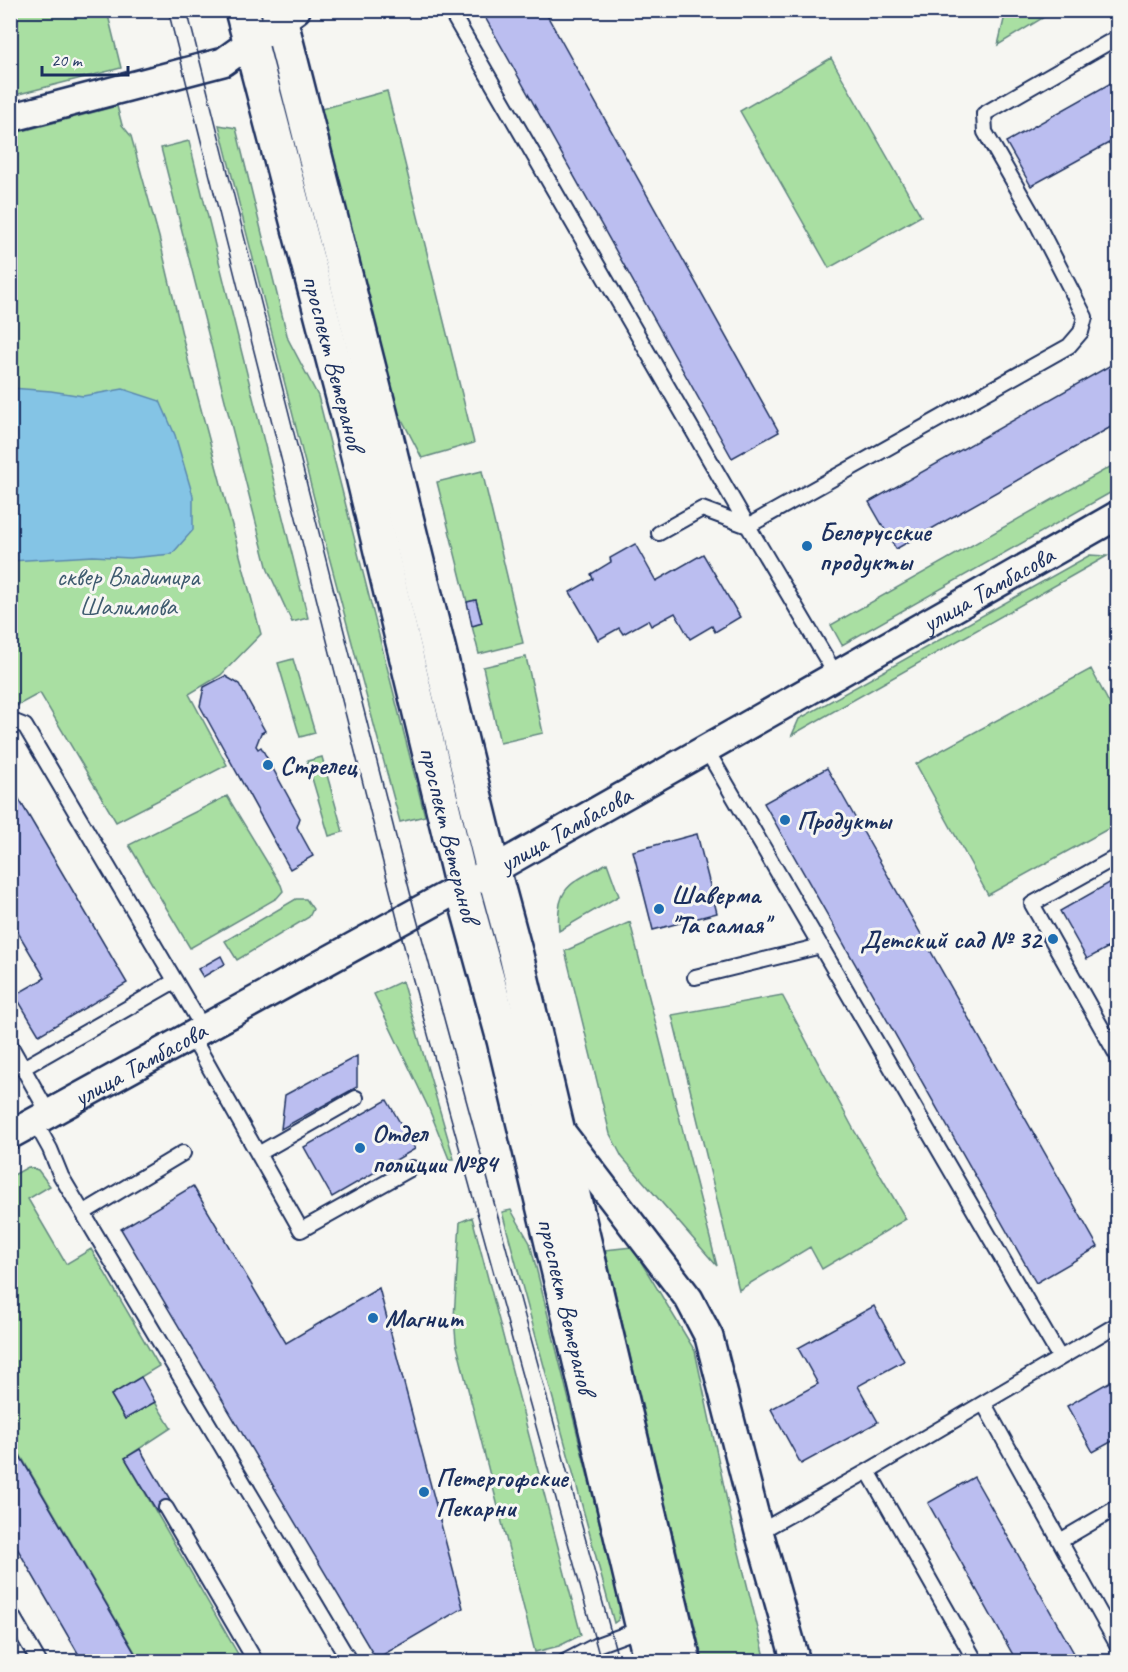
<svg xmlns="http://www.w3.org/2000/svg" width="1128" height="1672" font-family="Caveat,sans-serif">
<rect width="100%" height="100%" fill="#f6f6f2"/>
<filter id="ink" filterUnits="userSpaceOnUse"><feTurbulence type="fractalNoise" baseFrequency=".0167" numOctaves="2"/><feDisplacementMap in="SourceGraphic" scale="12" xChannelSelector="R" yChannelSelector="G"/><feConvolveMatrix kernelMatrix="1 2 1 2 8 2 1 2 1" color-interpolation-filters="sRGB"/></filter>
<g filter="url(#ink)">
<!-- green -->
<path fill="#a9dfa2" stroke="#628780" stroke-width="1.5" d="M 10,11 L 107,11 L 121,68 L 11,96 Z
M 1006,11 L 1006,10 L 1054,11 L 998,45 Z
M 831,58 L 921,216 L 829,268 L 740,111 Z
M 387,91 L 474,443 L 422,458 L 383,383 L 314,111 Z
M 117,106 L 122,125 L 131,136 L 159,237 L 189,364 L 261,634 L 221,675 L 189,694 L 227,765 L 116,822 L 40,693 L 11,709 L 11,134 Z
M 219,125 L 236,128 L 288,339 L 318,396 L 425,816 L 400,822 L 328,553 Z
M 189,141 L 308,618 L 292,622 L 268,570 L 161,148 Z
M 1117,463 L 1117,489 L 842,645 L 831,625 Z
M 482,471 L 523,643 L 479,654 L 472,626 L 482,623 L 476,600 L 467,602 L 437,482 Z
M 1090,555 L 1107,556 L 792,735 L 799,719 Z
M 526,657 L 543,733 L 500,743 L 483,667 Z
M 293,659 L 315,733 L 300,737 L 278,663 Z
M 1091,669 L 1117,718 L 1117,824 L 988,895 L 916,764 Z
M 322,757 L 343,832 L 329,836 L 307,761 Z
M 227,796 L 281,885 L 283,891 L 277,898 L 190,948 L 129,845 Z
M 607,863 L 619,896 L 559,931 C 555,885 571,884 607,863 Z
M 296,899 L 306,899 L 313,909 L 309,917 L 237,960 L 225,941 Z
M 630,922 L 717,1266 L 622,1157 L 610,1134 L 565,951 Z
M 402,981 L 454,1159 L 449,1159 L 429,1109 L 374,994 Z
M 782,995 L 855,1132 L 906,1219 L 822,1269 L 810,1247 L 739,1290 L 672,1015 Z
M 28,1167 L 38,1170 L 50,1186 L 28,1199 L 66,1264 L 91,1249 L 159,1366 L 111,1395 L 125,1419 L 155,1402 L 171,1428 L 125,1458 L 242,1661 L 140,1661 L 11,1439 L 10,1177 Z
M 511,1210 L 530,1243 L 620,1606 L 618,1620 L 614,1623 L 502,1212 Z
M 472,1217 L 581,1635 L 559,1646 L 535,1652 L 456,1342 L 454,1318 L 460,1222 Z
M 632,1247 L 695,1351 L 732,1524 L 766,1661 L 703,1661 L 605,1250 Z"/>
<!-- water -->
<path fill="#84c4e5" stroke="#5a88af" stroke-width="1.5" d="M 11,388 L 51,391 L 83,396 L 123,389 L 160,401 L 175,435 L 193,496 L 193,530 L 172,554 L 130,558 L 93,556 L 11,561 Z"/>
<!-- building -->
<path fill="#bbbef0" stroke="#1b2f5e" stroke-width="1.5" d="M 481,10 L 544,10 L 779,432 L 732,458 Z
M 1118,79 L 1118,138 L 1031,186 L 1006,142 Z
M 1118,361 L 1118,423 L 896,549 L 869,502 Z
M 635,544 L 656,581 L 703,554 L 740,617 L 715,632 L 712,626 L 690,639 L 675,613 L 651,626 L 648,620 L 623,634 L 619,628 L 598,640 L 570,592 L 593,579 L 591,574 L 611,562 L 610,558 Z
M 476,600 L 482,623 L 472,626 L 467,602 Z
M 225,676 L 239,684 L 265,731 L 261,733 L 256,746 L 258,749 L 261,747 L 300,818 L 297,827 L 313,856 L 290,869 L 200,706 L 204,687 Z
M 827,768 L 1098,1247 L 1036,1283 L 764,803 Z
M 10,784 L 127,983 L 39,1035 L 15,995 L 45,978 L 16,929 L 10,933 Z
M 697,834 L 717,913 L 653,930 L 633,851 Z
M 1118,878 L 1118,942 L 1087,959 L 1060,911 Z
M 221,956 L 225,964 L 203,977 L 198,969 Z
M 357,1056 L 357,1087 L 281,1129 L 285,1095 Z
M 387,1100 L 415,1149 L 332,1197 L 304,1147 Z
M 193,1186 L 286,1343 L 379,1288 L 463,1608 L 376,1659 L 121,1229 Z
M 874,1306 L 904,1361 L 858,1386 L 878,1422 L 801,1464 L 771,1409 L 818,1384 L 798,1348 Z
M 141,1377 L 155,1402 L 125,1419 L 111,1395 Z
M 1118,1377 L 1118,1438 L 1093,1452 L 1067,1406 Z
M 10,1439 L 140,1662 L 83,1662 L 10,1536 Z
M 140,1449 L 172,1504 L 158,1513 L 125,1458 Z
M 974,1477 L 1079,1662 L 1017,1662 L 928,1503 Z"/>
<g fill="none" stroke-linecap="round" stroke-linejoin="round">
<!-- service casing -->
<g stroke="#1b2f5e" stroke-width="18">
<path id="service" d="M 450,10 L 748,526 L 836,675
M 659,533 L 702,509 L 748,526 L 1069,346 L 1081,332 L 1085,317 L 1032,214 L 985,132 L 984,114 L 1118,37
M 10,724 L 15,722 L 25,726 L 203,1028
M 706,749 L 1060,1358
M 1118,856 L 1032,904 L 1118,1057
M 695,977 L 821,946
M 191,1035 L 301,1230 L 412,1168
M 10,1045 L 49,1114
M 23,1068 L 175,981
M 35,1122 L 50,1149 L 61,1176 L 350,1662
M 258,1154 L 356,1098
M 83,1213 L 183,1153
M 984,1404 L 1118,1646
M 868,1471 L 976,1662
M 166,1508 L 256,1662
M 759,1532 L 868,1471 L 1118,1324
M 1060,1541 L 1118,1507
M 10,1612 L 39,1662
M 564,1662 L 597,1645 L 643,1628"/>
</g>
<!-- minor casing -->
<g stroke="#1b2f5e" stroke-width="32">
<g id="minor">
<path d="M 10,118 L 223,62 L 296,10"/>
<path d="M 559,1129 L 689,1299 L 709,1337 L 759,1532 L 796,1662"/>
<path id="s1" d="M 10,1135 L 493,870 L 1118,515"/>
</g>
</g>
<!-- secondary casing -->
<g stroke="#1b2f5e" stroke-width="38">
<g id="secondary">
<path id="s2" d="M 242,10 L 353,435 L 462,887 L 504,1040 L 651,1662"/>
<path d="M 278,10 L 384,428 L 493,870 L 516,955 L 684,1662"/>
</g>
</g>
<!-- service -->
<use href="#service" stroke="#f6f6f2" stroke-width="14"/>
<!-- minor -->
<use href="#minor" stroke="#f6f6f2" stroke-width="27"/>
<!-- secondary -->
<use href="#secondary" stroke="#f6f6f2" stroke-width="33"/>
<!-- tram -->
<path stroke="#1b2f5e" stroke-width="1.5" d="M 168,10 L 408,962 L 601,1662
M 187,10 L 415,912 L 619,1662"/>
</g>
</g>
<!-- markers -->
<g fill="#1f6fb2" stroke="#f6f6f2" stroke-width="2">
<circle cx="807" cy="546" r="6"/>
<circle cx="268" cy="765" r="6"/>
<circle cx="785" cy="820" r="6"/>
<circle cx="659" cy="909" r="6"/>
<circle cx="1053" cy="939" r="6"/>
<circle cx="360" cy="1148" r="6"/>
<circle cx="373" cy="1318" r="6"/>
<circle cx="424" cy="1492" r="6"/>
</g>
<g text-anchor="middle" stroke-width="6" stroke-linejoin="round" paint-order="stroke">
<!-- street labels -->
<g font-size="26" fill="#1b2f5e" stroke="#f6f6f2">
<text dy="9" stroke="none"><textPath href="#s2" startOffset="364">проспект Ветеранов</textPath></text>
<text dy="9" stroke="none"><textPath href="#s1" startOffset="1120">улица Тамбасова</textPath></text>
<text dy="9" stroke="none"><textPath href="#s1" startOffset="634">улица Тамбасова</textPath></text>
<text dy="9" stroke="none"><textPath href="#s2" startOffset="850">проспект Ветеранов</textPath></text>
<text dy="9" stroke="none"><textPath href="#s1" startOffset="148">улица Тамбасова</textPath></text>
<text dy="9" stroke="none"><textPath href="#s2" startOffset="1336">проспект Ветеранов</textPath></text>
</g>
<!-- poi labels -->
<g font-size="26" font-weight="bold" fill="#1b2f5e" stroke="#f6f6f2" text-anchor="start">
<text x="819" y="540">Белорусские<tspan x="819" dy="30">продукты</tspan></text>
<text x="280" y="774">Стрелец</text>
<text x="797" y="829">Продукты</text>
<text x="671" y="903">Шаверма<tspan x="671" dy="30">"Та самая"</tspan></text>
<text x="1041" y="948" text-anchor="end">Детский сад № 32</text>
<text x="372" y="1142">Отдел<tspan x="372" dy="30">полиции №84</tspan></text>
<text x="385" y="1327">Магнит</text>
<text x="436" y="1486">Петергофские<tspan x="436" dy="30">Пекарни</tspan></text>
</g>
<!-- park labels -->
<g font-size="26" fill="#3e5b6f" stroke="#f6f6f2">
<text x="128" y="585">сквер Владимира<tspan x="128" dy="30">Шалимова</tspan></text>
</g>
</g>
<!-- margin -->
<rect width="1128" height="1672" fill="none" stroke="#f6f6f2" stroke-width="36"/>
<rect x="18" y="18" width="1092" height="1636" fill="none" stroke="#1b2f5e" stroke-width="2" filter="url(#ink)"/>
<!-- scale -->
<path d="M42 66v9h86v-9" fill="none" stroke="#1b2f5e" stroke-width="3"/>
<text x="51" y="66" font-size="18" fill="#1b2f5e" stroke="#f6f6f2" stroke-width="4.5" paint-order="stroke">20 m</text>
</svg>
